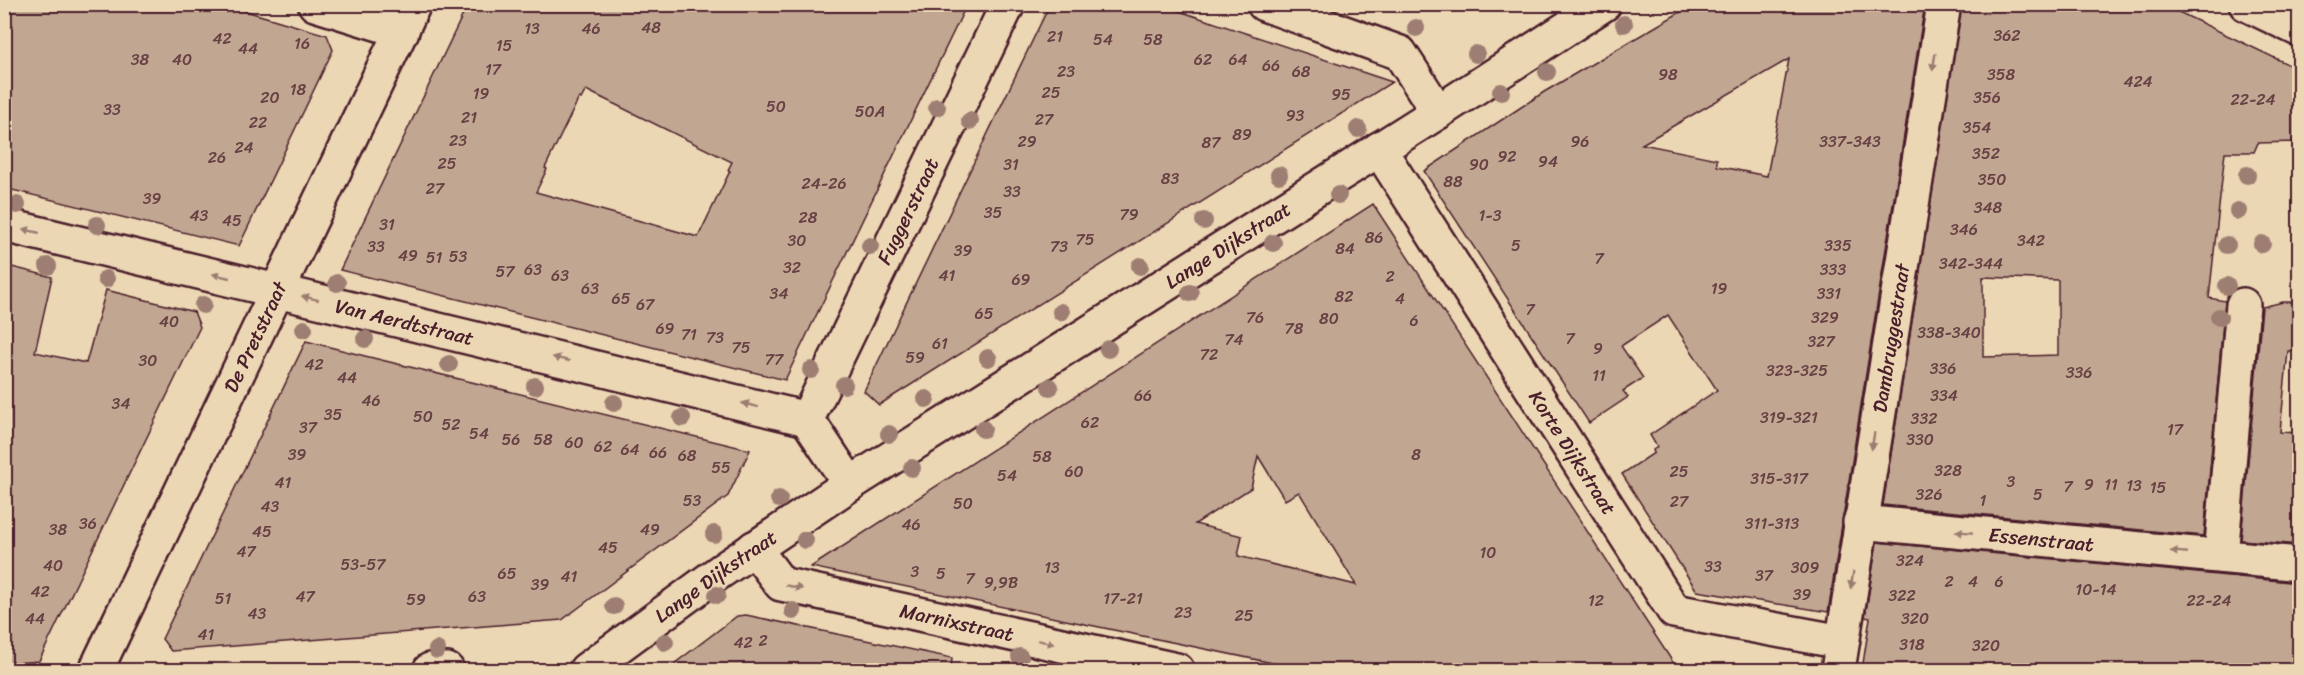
<svg xmlns="http://www.w3.org/2000/svg" width="2304" height="675" font-family="Sriracha,sans-serif">
<rect width="100%" height="100%" fill="#ecd7b5"/>
<filter id="ink" filterUnits="userSpaceOnUse"><feTurbulence type="fractalNoise" baseFrequency=".0167" numOctaves="2"/><feDisplacementMap in="SourceGraphic" scale="12" xChannelSelector="R" yChannelSelector="G"/><feConvolveMatrix kernelMatrix="1 2 1 2 8 2 1 2 1" color-interpolation-filters="sRGB"/></filter>
<g filter="url(#ink)">
<!-- building -->
<path fill="#c1a691" stroke="#4a1f2b" stroke-width="1.5" fill-rule="evenodd" d="M 4,4 L 222,4 L 327,35 L 333,50 L 239,246 L 4,188 Z
M 468,4 L 967,4 L 785,380 L 340,270 ZM 586,90 L 732,162 L 728,170 L 730,171 L 698,237 L 536,192 L 547,169 L 545,168 L 579,98 L 581,99 Z
M 1050,4 L 1158,4 L 1392,82 L 879,405 L 864,391 Z
M 1694,4 L 1925,4 L 1828,612 L 1697,591 L 1622,474 L 1654,453 L 1653,450 L 1657,447 L 1650,435 L 1717,390 L 1668,315 L 1621,346 L 1643,378 L 1623,391 L 1628,397 L 1589,423 L 1424,171 L 1544,92 ZM 1789,59 L 1767,176 L 1717,166 L 1717,159 L 1642,144 Z
M 1962,4 L 2162,4 L 2300,70 L 2300,142 L 2258,143 L 2254,152 L 2225,152 L 2209,298 L 2225,301 L 2204,536 L 1883,505 ZM 1983,277 L 2058,280 L 2058,355 L 1983,357 Z
M 1373,204 L 1678,670 L 1306,670 L 811,567 ZM 1258,456 L 1285,500 L 1299,492 L 1356,585 L 1238,556 L 1242,536 L 1195,524 L 1251,488 Z
M 4,265 L 52,277 L 35,352 L 86,363 L 106,290 L 194,312 L 200,327 L 39,661 L 4,664 Z
M 2283,302 L 2300,302 L 2300,351 L 2288,351 L 2280,432 L 2300,433 L 2300,545 L 2241,540 L 2262,307 Z
M 306,341 L 365,356 L 750,450 L 728,496 L 562,620 L 171,651 L 162,639 Z
M 1877,542 L 2300,583 L 2300,670 L 1862,670 L 1870,618 L 1865,617 Z
M 746,615 L 952,658 L 951,670 L 666,670 L 737,616 Z"/>
<g fill="none" stroke-linecap="round" stroke-linejoin="round">
<!-- street casing -->
<g stroke="#4a1f2b" stroke-width="38">
<g id="street">
<path d="M 315,4 L 402,31"/>
<path d="M 1264,4 L 1400,53 L 1438,112"/>
<path id="s1" d="M 1379,149 L 1674,611 L 1842,642"/>
<path id="s2" d="M 4,225 L 807,419"/>
<path id="s3" d="M 807,419 L 1008,4"/>
<path d="M 807,419 L 850,484"/>
<path id="s4" d="M 1860,522 L 2300,564"/>
<path id="s5" d="M 754,548 L 781,584 L 1177,670"/>
<path d="M 2221,556 L 2243,305"/>
<path id="s6" d="M 96,670 L 414,4"/>
<path id="s7" d="M 586,670 L 721,571 L 850,484 L 1438,112 L 1604,4"/>
<path id="s8" d="M 1838,670 L 1944,4"/>
</g>
</g>
<!-- secondary casing -->
<g stroke="#4a1f2b" stroke-width="38">
<path id="secondary" d="M 2246,4 L 2300,30
M 430,670 L 447,670"/>
</g>
<!-- street -->
<use href="#street" stroke="#ecd7b5" stroke-width="33"/>
<!-- secondary -->
<use href="#secondary" stroke="#ecd7b5" stroke-width="33"/>
</g>
<!-- trees -->
<g fill="#9e7e72">
<circle cx="1624" cy="24" r="9"/>
<circle cx="1416" cy="28" r="9"/>
<circle cx="1476" cy="54" r="9"/>
<circle cx="1547" cy="72" r="9"/>
<circle cx="1501" cy="92" r="9"/>
<circle cx="937" cy="107" r="9"/>
<circle cx="970" cy="121" r="9"/>
<circle cx="1358" cy="129" r="9"/>
<circle cx="1279" cy="175" r="9"/>
<circle cx="2247" cy="175" r="9"/>
<circle cx="1338" cy="195" r="9"/>
<circle cx="17" cy="205" r="9"/>
<circle cx="2238" cy="211" r="9"/>
<circle cx="1204" cy="221" r="9"/>
<circle cx="97" cy="225" r="9"/>
<circle cx="1273" cy="243" r="9"/>
<circle cx="2262" cy="244" r="9"/>
<circle cx="2227" cy="245" r="9"/>
<circle cx="870" cy="246" r="9"/>
<circle cx="48" cy="266" r="9"/>
<circle cx="1140" cy="266" r="9"/>
<circle cx="106" cy="279" r="9"/>
<circle cx="337" cy="283" r="9"/>
<circle cx="2227" cy="286" r="9"/>
<circle cx="1190" cy="293" r="9"/>
<circle cx="203" cy="305" r="9"/>
<circle cx="1061" cy="312" r="9"/>
<circle cx="2219" cy="317" r="9"/>
<circle cx="304" cy="329" r="9"/>
<circle cx="365" cy="339" r="9"/>
<circle cx="1108" cy="349" r="9"/>
<circle cx="988" cy="358" r="9"/>
<circle cx="449" cy="364" r="9"/>
<circle cx="811" cy="370" r="9"/>
<circle cx="844" cy="385" r="9"/>
<circle cx="535" cy="386" r="9"/>
<circle cx="1050" cy="387" r="9"/>
<circle cx="926" cy="399" r="9"/>
<circle cx="614" cy="403" r="9"/>
<circle cx="682" cy="418" r="9"/>
<circle cx="983" cy="429" r="9"/>
<circle cx="889" cy="434" r="9"/>
<circle cx="912" cy="468" r="9"/>
<circle cx="779" cy="499" r="9"/>
<circle cx="714" cy="534" r="9"/>
<circle cx="805" cy="540" r="9"/>
<circle cx="717" cy="595" r="9"/>
<circle cx="614" cy="606" r="9"/>
<circle cx="793" cy="611" r="9"/>
<circle cx="665" cy="642" r="9"/>
<circle cx="437" cy="650" r="9"/>
<circle cx="1020" cy="657" r="9"/>
</g>
<!-- one-way arrows -->
<defs><path id="oneway-solid" d="M-6-.8H1V-3.2L6.5 0L1 3.2V.8H-6Z" transform="scale(1.5)"/></defs>
<g fill="#9b7b70">
<use href="#oneway-solid" transform="translate(1934 62) rotate(99)"/>
<use href="#oneway-solid" transform="translate(31 231) rotate(-167)"/>
<use href="#oneway-solid" transform="translate(221 276) rotate(-167)"/>
<use href="#oneway-solid" transform="translate(310 298) rotate(-166)"/>
<use href="#oneway-solid" transform="translate(561 359) rotate(-166)"/>
<use href="#oneway-solid" transform="translate(750 405) rotate(-166)"/>
<use href="#oneway-solid" transform="translate(1873 441) rotate(99)"/>
<use href="#oneway-solid" transform="translate(1964 532) rotate(-175)"/>
<use href="#oneway-solid" transform="translate(2179 552) rotate(-175)"/>
<use href="#oneway-solid" transform="translate(1852 580) rotate(99)"/>
<use href="#oneway-solid" transform="translate(794 587) rotate(12)"/>
<use href="#oneway-solid" transform="translate(1046 642) rotate(12)"/>
</g>
</g>
<g text-anchor="middle" stroke-width="4.5" stroke-linejoin="round" paint-order="stroke">
<!-- number labels -->
<g font-size="16" fill="#684144">
<text x="651" y="33">48</text>
<text x="532" y="34">13</text>
<text x="591" y="34">46</text>
<text x="2007" y="41">362</text>
<text x="1055" y="42">21</text>
<text x="222" y="44">42</text>
<text x="1103" y="45">54</text>
<text x="1153" y="45">58</text>
<text x="302" y="49">16</text>
<text x="504" y="51">15</text>
<text x="248" y="54">44</text>
<text x="140" y="65">38</text>
<text x="182" y="65">40</text>
<text x="1203" y="65">62</text>
<text x="1238" y="65">64</text>
<text x="1271" y="71">66</text>
<text x="493" y="75">17</text>
<text x="1066" y="77">23</text>
<text x="1301" y="77">68</text>
<text x="1668" y="80">98</text>
<text x="2001" y="80">358</text>
<text x="2138" y="87">424</text>
<text x="298" y="95">18</text>
<text x="1051" y="98">25</text>
<text x="481" y="99">19</text>
<text x="1341" y="100">95</text>
<text x="270" y="103">20</text>
<text x="1987" y="103">356</text>
<text x="2253" y="105">22-24</text>
<text x="776" y="112">50</text>
<text x="112" y="115">33</text>
<text x="870" y="117">50A</text>
<text x="1295" y="121">93</text>
<text x="469" y="123">21</text>
<text x="1044" y="125">27</text>
<text x="258" y="128">22</text>
<text x="1977" y="133">354</text>
<text x="1242" y="140">89</text>
<text x="458" y="146">23</text>
<text x="1027" y="147">29</text>
<text x="1580" y="147">96</text>
<text x="1850" y="147">337-343</text>
<text x="1211" y="148">87</text>
<text x="244" y="153">24</text>
<text x="1986" y="159">352</text>
<text x="1507" y="162">92</text>
<text x="217" y="163">26</text>
<text x="1548" y="167">94</text>
<text x="447" y="169">25</text>
<text x="1011" y="170">31</text>
<text x="1479" y="170">90</text>
<text x="1170" y="184">83</text>
<text x="1992" y="185">350</text>
<text x="1453" y="187">88</text>
<text x="824" y="189">24-26</text>
<text x="435" y="194">27</text>
<text x="1012" y="197">33</text>
<text x="152" y="204">39</text>
<text x="1988" y="213">348</text>
<text x="993" y="218">35</text>
<text x="1129" y="220">79</text>
<text x="199" y="221">43</text>
<text x="1490" y="221">1-3</text>
<text x="808" y="223">28</text>
<text x="232" y="226">45</text>
<text x="387" y="230">31</text>
<text x="1964" y="235">346</text>
<text x="1374" y="243">86</text>
<text x="1085" y="245">75</text>
<text x="797" y="246">30</text>
<text x="2031" y="246">342</text>
<text x="1516" y="251">5</text>
<text x="1838" y="251">335</text>
<text x="376" y="252">33</text>
<text x="1059" y="252">73</text>
<text x="1345" y="254">84</text>
<text x="963" y="256">39</text>
<text x="408" y="261">49</text>
<text x="458" y="262">53</text>
<text x="434" y="263">51</text>
<text x="1599" y="264">7</text>
<text x="1971" y="269">342-344</text>
<text x="792" y="273">32</text>
<text x="533" y="275">63</text>
<text x="1833" y="275">333</text>
<text x="505" y="277">57</text>
<text x="560" y="281">63</text>
<text x="947" y="281">41</text>
<text x="1390" y="282">2</text>
<text x="1021" y="285">69</text>
<text x="590" y="294">63</text>
<text x="1719" y="294">19</text>
<text x="779" y="299">34</text>
<text x="1829" y="299">331</text>
<text x="1344" y="302">82</text>
<text x="621" y="304">65</text>
<text x="1400" y="304">4</text>
<text x="645" y="310">67</text>
<text x="1530" y="315">7</text>
<text x="984" y="319">65</text>
<text x="1255" y="323">76</text>
<text x="1825" y="323">329</text>
<text x="1329" y="324">80</text>
<text x="1414" y="326">6</text>
<text x="169" y="327">40</text>
<text x="665" y="334">69</text>
<text x="1294" y="334">78</text>
<text x="1949" y="338">338-340</text>
<text x="689" y="340">71</text>
<text x="715" y="343">73</text>
<text x="1570" y="344">7</text>
<text x="1234" y="345">74</text>
<text x="1821" y="347">327</text>
<text x="940" y="349">61</text>
<text x="741" y="353">75</text>
<text x="1598" y="354">9</text>
<text x="1209" y="360">72</text>
<text x="915" y="363">59</text>
<text x="774" y="365">77</text>
<text x="148" y="366">30</text>
<text x="314" y="370">42</text>
<text x="1943" y="374">336</text>
<text x="1797" y="376">323-325</text>
<text x="2079" y="378">336</text>
<text x="1599" y="381">11</text>
<text x="347" y="383">44</text>
<text x="1143" y="401">66</text>
<text x="1944" y="401">334</text>
<text x="371" y="406">46</text>
<text x="121" y="409">34</text>
<text x="333" y="420">35</text>
<text x="423" y="422">50</text>
<text x="1789" y="423">319-321</text>
<text x="1924" y="424">332</text>
<text x="1090" y="428">62</text>
<text x="451" y="430">52</text>
<text x="308" y="433">37</text>
<text x="2175" y="435">17</text>
<text x="479" y="439">54</text>
<text x="511" y="445">56</text>
<text x="543" y="445">58</text>
<text x="1920" y="445">330</text>
<text x="574" y="448">60</text>
<text x="603" y="452">62</text>
<text x="630" y="455">64</text>
<text x="658" y="458">66</text>
<text x="297" y="460">39</text>
<text x="1416" y="460">8</text>
<text x="687" y="461">68</text>
<text x="1042" y="462">58</text>
<text x="721" y="473">55</text>
<text x="1948" y="476">328</text>
<text x="1074" y="477">60</text>
<text x="1679" y="477">25</text>
<text x="1007" y="481">54</text>
<text x="1779" y="484">315-317</text>
<text x="2011" y="487">3</text>
<text x="283" y="488">41</text>
<text x="2089" y="490">9</text>
<text x="2111" y="490">11</text>
<text x="2134" y="491">13</text>
<text x="2068" y="492">7</text>
<text x="2158" y="493">15</text>
<text x="1929" y="500">326</text>
<text x="2038" y="500">5</text>
<text x="692" y="506">53</text>
<text x="1983" y="506">1</text>
<text x="1679" y="507">27</text>
<text x="963" y="509">50</text>
<text x="270" y="512">43</text>
<text x="88" y="529">36</text>
<text x="1772" y="529">311-313</text>
<text x="911" y="530">46</text>
<text x="58" y="535">38</text>
<text x="650" y="535">49</text>
<text x="262" y="537">45</text>
<text x="608" y="553">45</text>
<text x="246" y="557">47</text>
<text x="1488" y="558">10</text>
<text x="1910" y="566">324</text>
<text x="363" y="570">53-57</text>
<text x="53" y="571">40</text>
<text x="1713" y="572">33</text>
<text x="1052" y="573">13</text>
<text x="1805" y="573">309</text>
<text x="915" y="577">3</text>
<text x="507" y="579">65</text>
<text x="941" y="579">5</text>
<text x="1764" y="581">37</text>
<text x="569" y="582">41</text>
<text x="970" y="584">7</text>
<text x="1949" y="587">2</text>
<text x="1973" y="587">4</text>
<text x="1999" y="587">6</text>
<text x="1001" y="588">9,9B</text>
<text x="540" y="590">39</text>
<text x="2096" y="595">10-14</text>
<text x="40" y="597">42</text>
<text x="1802" y="600">39</text>
<text x="1902" y="601">322</text>
<text x="305" y="602">47</text>
<text x="477" y="602">63</text>
<text x="223" y="604">51</text>
<text x="1123" y="604">17-21</text>
<text x="416" y="605">59</text>
<text x="1596" y="606">12</text>
<text x="2209" y="606">22-24</text>
<text x="1183" y="618">23</text>
<text x="257" y="619">43</text>
<text x="1244" y="621">25</text>
<text x="35" y="624">44</text>
<text x="1915" y="624">320</text>
<text x="206" y="640">41</text>
<text x="763" y="646">2</text>
<text x="743" y="648">42</text>
<text x="1912" y="650">318</text>
<text x="1986" y="651">320</text>
</g>
<!-- street labels -->
<g font-size="20" fill="#4a1f2b" stroke="#ecd7b5">
<text dy="7" stroke="none"><textPath href="#s3" startOffset="231">Fuggerstraat</textPath></text>
<text dy="7" stroke="none"><textPath href="#s7" startOffset="770">Lange Dijkstraat</textPath></text>
<text dy="7" stroke="none"><textPath href="#s2" startOffset="412">Van Aerdtstraat</textPath></text>
<text dy="7" stroke="none"><textPath href="#s8" startOffset="336">Dambruggestraat</textPath></text>
<text dy="7" stroke="none"><textPath href="#s6" startOffset="369">De Pretstraat</textPath></text>
<text dy="7" stroke="none"><textPath href="#s1" startOffset="360">Korte Dijkstraat</textPath></text>
<text dy="7" stroke="none"><textPath href="#s4" startOffset="182">Essenstraat</textPath></text>
<text dy="7" stroke="none"><textPath href="#s7" startOffset="160">Lange Dijkstraat</textPath></text>
<text dy="7" stroke="none"><textPath href="#s5" startOffset="225">Marnixstraat</textPath></text>
</g>
</g>
<!-- margin -->
<rect width="2304" height="675" fill="none" stroke="#ecd7b5" stroke-width="24"/>
<rect x="12" y="12" width="2280" height="651" fill="none" stroke="#4a1f2b" stroke-width="2" filter="url(#ink)"/>
</svg>
